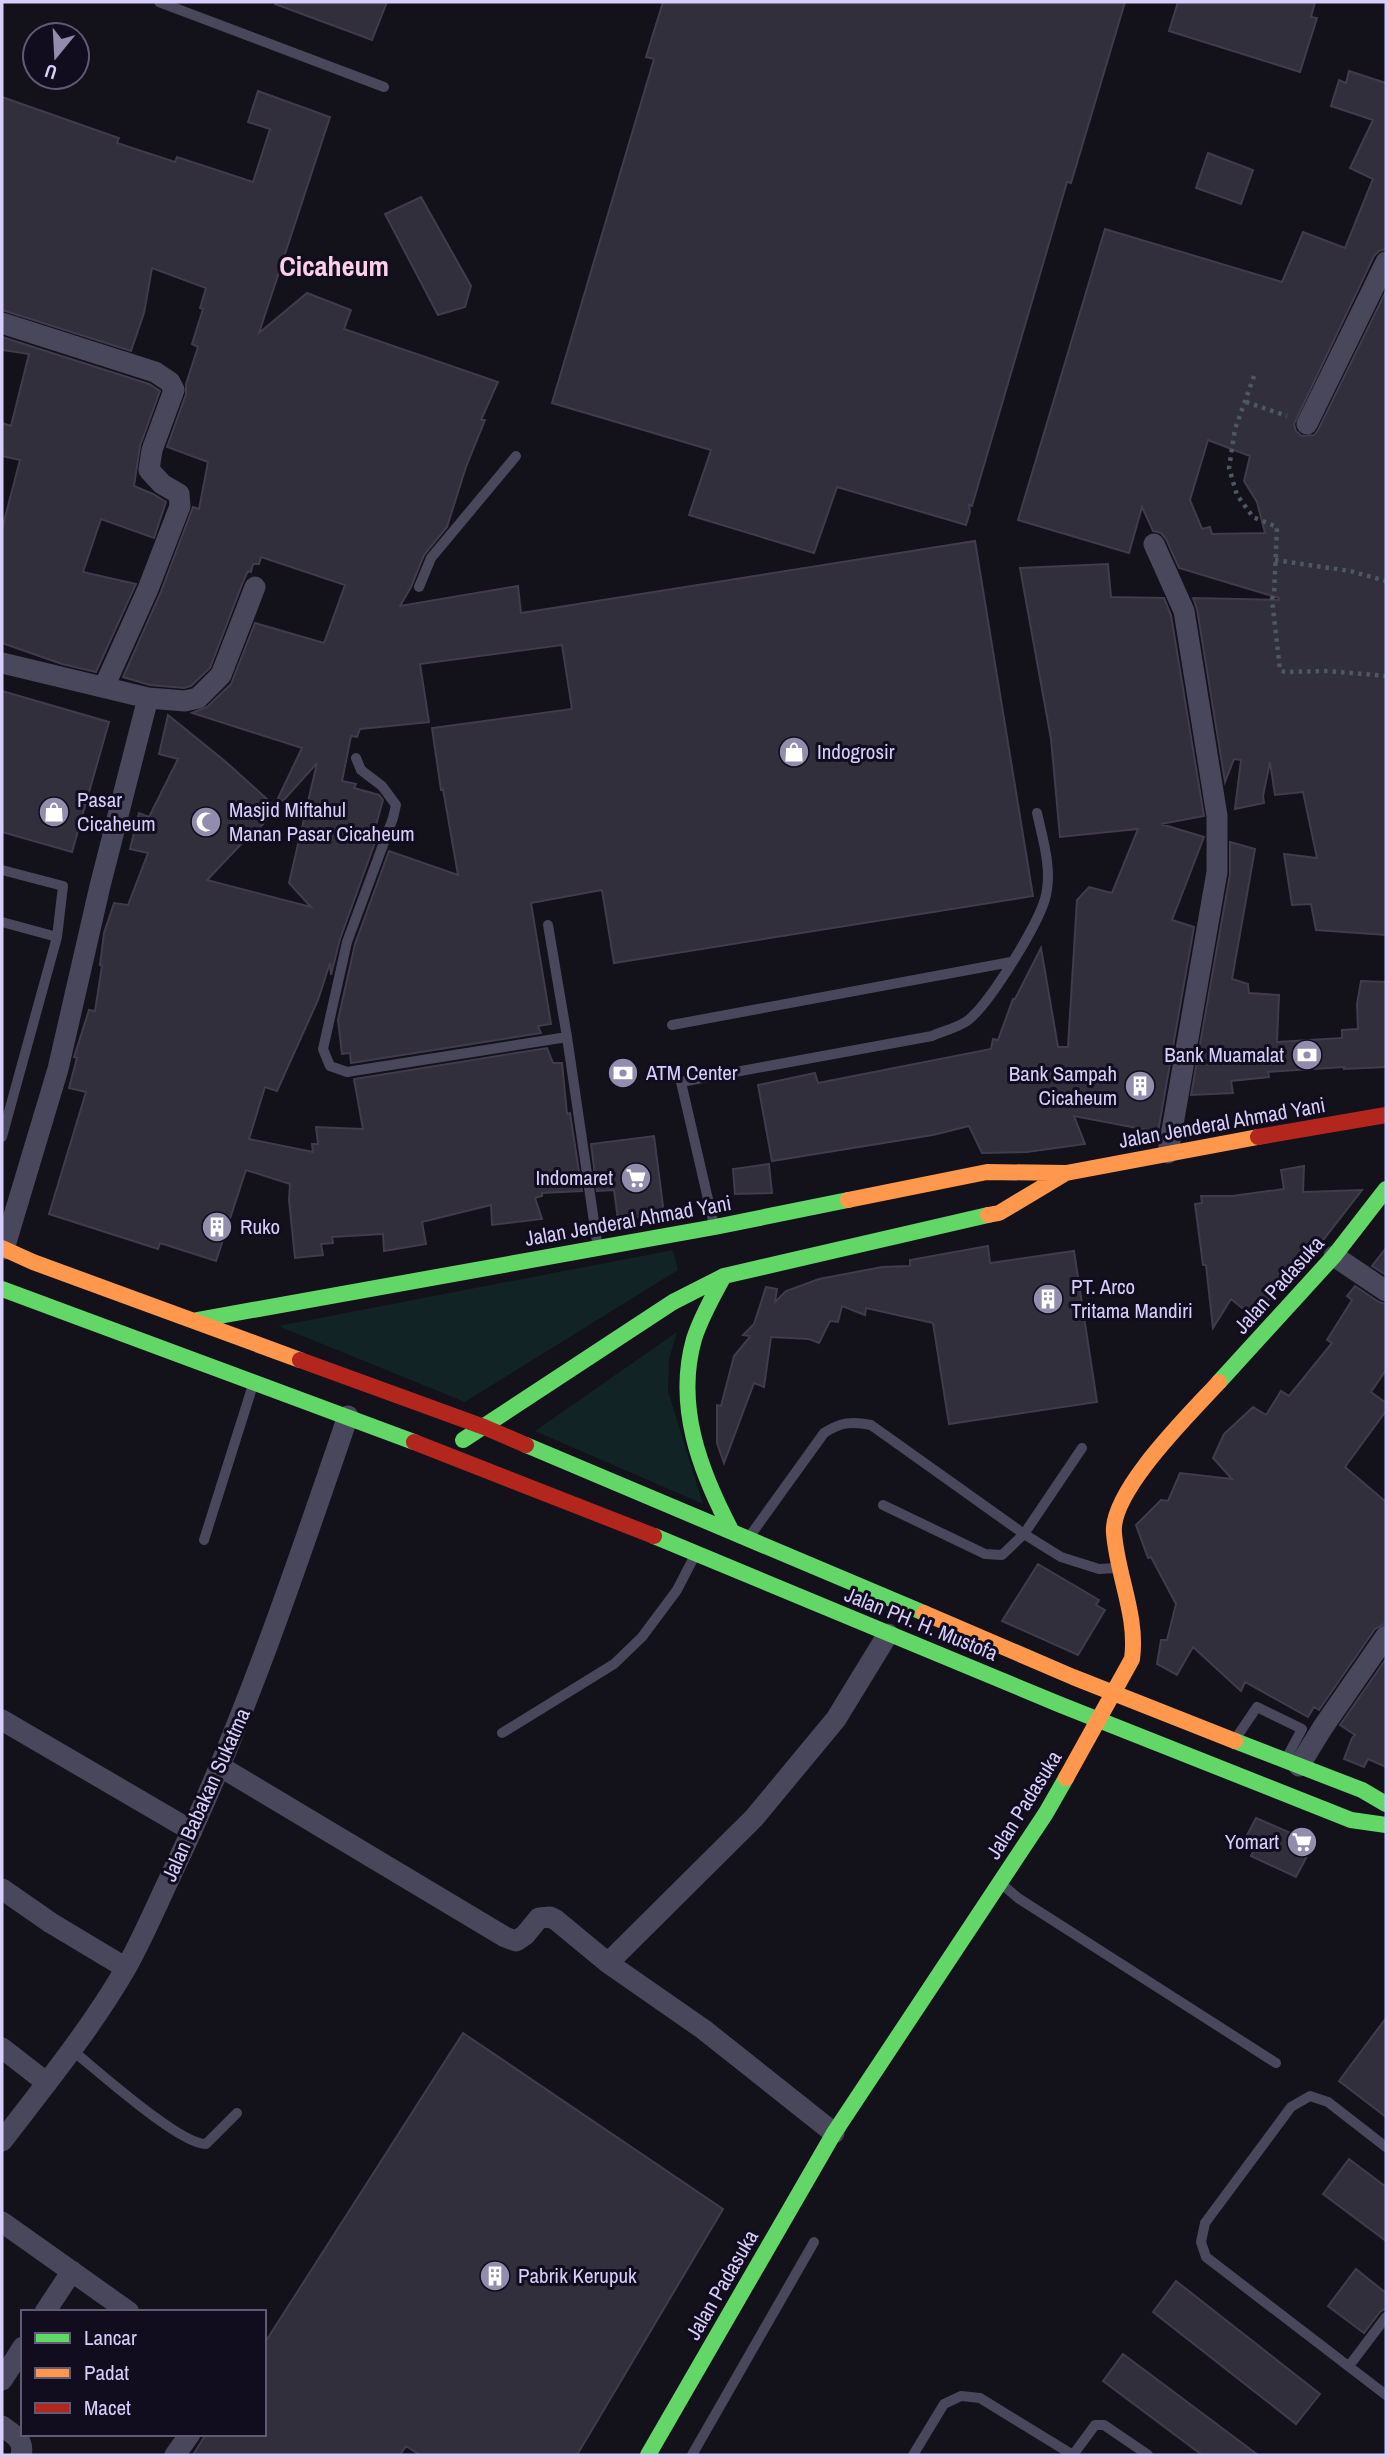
<svg xmlns="http://www.w3.org/2000/svg" width="1388" height="2457" font-family="'Archivo Narrow',sans-serif">
<rect width="100%" height="100%" fill="#13111a"/>
<!-- green -->
<path fill="#112325" d="M 673,1250 L 678,1270 L 465,1402 L 278,1326 Z
M 677,1332 L 669,1359 L 668,1391 L 703,1504 L 535,1431 Z"/>
<!-- building -->
<path fill="#322f3d" stroke="#413b4d" stroke-width="2" fill-rule="evenodd" d="M 275,2 L 387,2 L 372,40 L 275,4 Z
M 663,2 L 1125,2 L 1071,183 L 1067,182 L 972,506 L 969,505 L 970,512 L 966,525 L 837,487 L 814,553 L 689,515 L 711,450 L 552,403 L 654,59 L 646,57 Z
M 1178,2 L 1315,2 L 1311,17 L 1317,18 L 1300,72 L 1169,31 Z
M 1349,71 L 1386,83 L 1386,249 L 1379,251 L 1374,256 L 1294,424 L 1296,431 L 1302,436 L 1314,435 L 1318,430 L 1386,291 L 1386,935 L 1316,930 L 1311,904 L 1292,905 L 1284,854 L 1317,858 L 1303,792 L 1275,795 L 1270,762 L 1263,796 L 1264,803 L 1235,809 L 1241,760 L 1234,759 L 1225,782 L 1197,609 L 1193,598 L 1279,600 L 1279,598 L 1179,568 L 1166,539 L 1161,533 L 1153,531 L 1142,507 L 1129,553 L 1018,520 L 1105,229 L 1282,282 L 1303,232 L 1345,248 L 1373,179 L 1350,168 L 1373,120 L 1331,106 L 1339,80 L 1346,83 ZM 1208,440 L 1250,456 L 1244,481 L 1257,502 L 1265,533 L 1212,534 L 1210,527 L 1202,529 L 1190,500 Z
M 258,91 L 330,117 L 259,333 L 307,293 L 351,310 L 344,329 L 498,382 L 481,420 L 485,420 L 466,467 L 447,527 L 424,555 L 411,587 L 400,606 L 518,586 L 521,613 L 975,541 L 1033,896 L 614,963 L 602,890 L 531,903 L 551,1024 L 538,1026 L 541,1033 L 351,1063 L 350,1053 L 342,1054 L 338,1020 L 355,944 L 389,851 L 458,875 L 443,789 L 441,790 L 432,728 L 572,709 L 562,645 L 420,664 L 429,722 L 360,729 L 357,737 L 351,736 L 342,781 L 356,784 L 354,788 L 379,795 L 383,800 L 373,836 L 377,837 L 340,939 L 331,975 L 330,963 L 318,1000 L 277,1091 L 265,1087 L 249,1139 L 313,1152 L 312,1144 L 318,1144 L 316,1127 L 363,1129 L 354,1079 L 547,1048 L 553,1063 L 562,1063 L 567,1114 L 570,1113 L 582,1191 L 542,1193 L 542,1196 L 535,1198 L 542,1219 L 492,1225 L 491,1205 L 422,1222 L 426,1244 L 384,1251 L 383,1234 L 332,1237 L 333,1243 L 321,1244 L 323,1255 L 295,1258 L 289,1200 L 290,1184 L 246,1170 L 216,1261 L 160,1243 L 158,1249 L 49,1214 L 86,1092 L 69,1088 L 77,1058 L 74,1057 L 89,1010 L 95,1011 L 102,966 L 100,965 L 104,933 L 114,903 L 128,905 L 148,853 L 130,849 L 139,813 L 149,817 L 178,759 L 159,754 L 168,715 L 226,762 L 277,808 L 249,840 L 247,838 L 207,880 L 311,907 L 289,883 L 317,763 L 283,801 L 278,798 L 302,748 L 192,713 L 207,707 L 231,684 L 255,623 L 324,643 L 345,585 L 261,557 L 259,564 L 253,564 L 251,572 L 248,571 L 243,582 L 210,668 L 191,686 L 184,688 L 150,685 L 123,677 L 160,594 L 193,507 L 199,509 L 208,462 L 167,447 L 186,394 L 186,384 L 198,347 L 192,344 L 203,309 L 200,308 L 206,288 L 152,268 L 144,313 L 131,351 L 2,310 L 2,97 L 119,138 L 117,143 L 175,162 L 177,157 L 253,182 L 270,129 L 248,122 Z
M 1208,153 L 1253,170 L 1241,204 L 1196,188 Z
M 421,197 L 471,286 L 465,307 L 438,315 L 385,214 Z
M 2,337 L 149,384 L 160,391 L 140,446 L 134,486 L 153,494 L 166,502 L 154,538 L 101,519 L 83,572 L 136,584 L 96,672 L 62,664 L 2,643 L 2,529 L 20,460 L 2,456 L 2,423 L 11,426 L 29,354 L 2,350 Z
M 1108,564 L 1111,597 L 1164,598 L 1171,615 L 1204,816 L 1161,824 L 1204,837 L 1172,920 L 1194,927 L 1158,1132 L 1074,1116 L 1085,1144 L 1027,1152 L 982,1153 L 969,1126 L 933,1135 L 772,1161 L 758,1085 L 815,1073 L 818,1083 L 991,1049 L 993,1039 L 998,1040 L 1013,999 L 1015,999 L 1041,948 L 1058,1047 L 1068,1047 L 1077,900 L 1089,887 L 1112,893 L 1138,829 L 1060,837 L 1051,739 L 1020,568 Z
M 2,691 L 109,722 L 72,852 L 2,832 Z
M 1230,842 L 1255,849 L 1232,979 L 1248,984 L 1249,993 L 1279,995 L 1277,1042 L 1342,1038 L 1342,1030 L 1358,1029 L 1357,1004 L 1361,981 L 1386,982 L 1386,1067 L 1344,1069 L 1344,1067 L 1268,1072 L 1269,1077 L 1231,1081 L 1233,1093 L 1191,1095 L 1230,874 Z
M 654,1136 L 664,1214 L 618,1220 L 614,1190 L 597,1191 L 591,1144 Z
M 769,1164 L 772,1193 L 735,1194 L 733,1169 Z
M 1304,1166 L 1303,1192 L 1362,1190 L 1320,1244 L 1253,1317 L 1231,1299 L 1213,1328 L 1206,1265 L 1203,1265 L 1195,1204 L 1202,1203 L 1201,1196 L 1232,1196 L 1284,1189 L 1281,1170 Z
M 988,1246 L 990,1263 L 1074,1251 L 1097,1402 L 949,1424 L 933,1323 L 866,1308 L 865,1315 L 842,1306 L 838,1322 L 830,1321 L 819,1343 L 809,1339 L 771,1337 L 764,1387 L 754,1383 L 724,1463 L 717,1443 L 717,1405 L 721,1406 L 734,1356 L 749,1338 L 750,1336 L 743,1335 L 754,1324 L 766,1287 L 777,1289 L 775,1302 L 786,1291 L 819,1279 L 882,1267 L 910,1266 L 910,1260 Z
M 1386,1248 L 1386,1275 L 1372,1266 Z
M 1355,1286 L 1379,1302 L 1386,1304 L 1386,1370 L 1371,1392 L 1386,1403 L 1386,1411 L 1345,1467 L 1386,1502 L 1386,1623 L 1375,1629 L 1319,1710 L 1314,1707 L 1308,1717 L 1245,1682 L 1241,1691 L 1193,1647 L 1177,1675 L 1157,1664 L 1161,1640 L 1167,1640 L 1176,1604 L 1151,1557 L 1148,1558 L 1136,1525 L 1161,1500 L 1168,1501 L 1180,1473 L 1232,1479 L 1213,1458 L 1224,1434 L 1253,1407 L 1266,1415 L 1281,1391 L 1289,1396 L 1332,1343 L 1327,1340 L 1352,1300 L 1347,1296 Z
M 1038,1564 L 1099,1600 L 1096,1605 L 1105,1610 L 1078,1655 L 1002,1621 Z
M 1386,1659 L 1386,1767 L 1368,1759 L 1364,1767 L 1344,1759 L 1352,1738 L 1355,1735 L 1340,1725 Z
M 1256,1818 L 1314,1843 L 1296,1877 L 1251,1856 L 1257,1844 L 1245,1839 Z
M 1386,2018 L 1386,2117 L 1339,2081 Z
M 463,2033 L 723,2209 L 577,2455 L 420,2455 L 406,2446 L 400,2455 L 193,2455 L 206,2434 L 264,2434 L 264,2344 Z
M 1349,2159 L 1386,2187 L 1386,2241 L 1323,2194 Z
M 1356,2269 L 1386,2293 L 1386,2308 L 1380,2312 L 1364,2333 L 1328,2306 Z
M 1176,2281 L 1320,2394 L 1296,2424 L 1153,2312 Z
M 1123,2354 L 1258,2455 L 1202,2455 L 1103,2381 Z"/>
<g fill="none" stroke-linecap="round" stroke-linejoin="round">
<!-- path -->
<path stroke="#4d5865" stroke-width="4.5" stroke-dasharray="3.5 5" stroke-linecap="butt" d="M 1254,376 L 1235,429 L 1229,468 L 1237,495 L 1253,517 L 1277,527 L 1274,594 L 1272,599 L 1280,670 L 1285,672 L 1328,671 L 1386,676
M 1246,402 L 1287,416
M 1275,560 L 1350,571 L 1386,581"/>
<!-- lane -->
<path stroke="#49475b" stroke-width="10" d="M 159,2 L 384,87
M 419,587 L 431,558 L 516,456
M 356,758 L 361,770 L 382,786 L 396,805 L 393,818 L 347,942 L 323,1049 L 330,1066 L 347,1072 L 567,1037
M 2,870 L 63,886 L 57,937
M 2,922 L 57,937 L 2,1137
M 548,925 L 567,1037 L 597,1242
M 672,1025 L 1011,962
M 713,1221 L 681,1082 L 932,1036 C 943,1031 957,1028 967,1021 C 989,1005 1037,926 1045,899 C 1053,871 1043,840 1037,813
M 883,1505 L 985,1554 L 1002,1555 L 1024,1534 L 1082,1448
M 752,1533 L 824,1433 C 841,1422 852,1421 871,1425 L 1024,1534 L 1061,1557 L 1099,1569 L 1117,1568
M 204,1540 L 252,1388
M 502,1733 L 614,1664 L 642,1637 L 677,1590 L 693,1559
M 1238,1735 L 1257,1707 L 1302,1729 L 1288,1755
M 1003,1885 L 1018,1898 L 1276,2063
M 73,2051 C 97,2070 180,2145 206,2144 L 237,2113
M 1386,2147 L 1328,2102 L 1310,2096 L 1291,2107 L 1205,2223 L 1201,2242 L 1206,2257 L 1386,2395
M 1349,2366 L 1386,2317
M 692,2455 L 814,2242
M 913,2455 L 944,2404 L 961,2396 L 980,2398 L 1073,2455 L 1095,2425 L 1104,2425 L 1148,2455"/>
<!-- street -->
<path stroke="#49475b" stroke-width="21" d="M 2,323 L 155,372 L 170,382 L 174,390 L 152,450 L 149,470 L 162,484 L 179,494 L 180,506 L 148,589 L 104,687
M 1307,424 L 1386,262
M 1154,544 L 1184,611 L 1217,816 L 1217,872 L 1168,1153
M 2,663 L 148,698 L 185,701 L 198,698 L 221,675 L 255,587
M 4,1249 L 58,1069 L 100,886 L 148,698
M 1334,1256 L 1386,1291
M 2,1720 L 192,1831
M 1299,1766 L 1323,1727 L 1386,1636
M 221,1767 L 505,1937 L 516,1941 L 525,1935 L 539,1918 L 550,1917 L 556,1920 L 608,1963 L 703,2029 L 834,2133
M 2,1889 L 51,1923 L 126,1968
M 608,1963 L 754,1818 L 836,1719 L 888,1634
M 2,2048 L 47,2083
M 2,2141 C 45,2085 90,2030 126,1968 C 143,1938 157,1904 172,1873 C 243,1725 295,1571 348,1416
M 2,2222 L 129,2312
M 45,2312 L 72,2271
M 2,2380 L 23,2347
M 2,2426 C 13,2434 25,2440 21,2455
M 175,2455 L 190,2434"/>
<!-- fast -->
<path stroke="#63d668" stroke-width="16" d="M 724,1276 C 713,1296 701,1317 694,1339 C 675,1406 700,1471 731,1530
M 2,1289 L 414,1442
M 197,1320 L 715,1227 L 848,1200
M 1219,1382 L 1334,1256 L 1386,1189
M 463,1440 L 673,1302 L 724,1276 L 988,1215
M 526,1445 L 924,1613
M 654,1536 L 1061,1705 L 1351,1820 L 1386,1825
M 1235,1741 L 1362,1790 L 1386,1804
M 648,2455 L 834,2133 L 1046,1813 L 1066,1778"/>
<!-- slow -->
<path stroke="#ff974d" stroke-width="16" d="M 848,1200 L 987,1172 L 1066,1173 L 1258,1137
M 988,1215 L 999,1213 L 1066,1173
M 2,1248 L 33,1262 L 300,1360
M 924,1613 L 1073,1677 L 1235,1741
M 1066,1778 L 1132,1659 C 1138,1616 1117,1575 1114,1533 C 1110,1491 1192,1412 1219,1382"/>
<!-- jam -->
<path stroke="#b3261e" stroke-width="16" d="M 1258,1137 L 1386,1115
M 300,1360 L 484,1427 L 526,1445
M 414,1442 L 654,1536"/>
</g>
<!-- icons -->
<defs>
<g id="shop-disc" transform="scale(1.575)"><circle r="9.5" fill="#928cad" stroke="#120d1e"/><path d="M-5-2.5h2.3a2.7 3.5 0 0 1 5.4 0H5L5.5 6h-11ZM-1.5-2.5h3a1.5 2.3 0 0 0-3 0Z" fill="#fff"/></g>
<g id="mosque-disc" transform="scale(1.575)"><circle r="9.5" fill="#928cad" stroke="#120d1e"/><path d="M3.5-4.9A6 6 0 1 0 3.5 4.9A5 5 0 1 1 3.5-4.9Z" fill="#fff"/></g>
<g id="bank-disc" transform="scale(1.575)"><circle r="9.5" fill="#928cad" stroke="#120d1e"/><path d="M-6-4H6V4H-6ZM0-2.3a2.3 2.3 0 1 0 0 4.6a2.3 2.3 0 1 0 0-4.6Z" fill="#fff"/></g>
<g id="building-disc" transform="scale(1.575)"><circle r="9.5" fill="#928cad" stroke="#120d1e"/><path d="M-4-6H4V6H1V3H-1V6H-4ZM-2.5-4.3h1.7v1.8h-1.7ZM.8-4.3h1.7v1.8H.8ZM-2.5-1h1.7V.8h-1.7ZM.8-1h1.7V.8H.8Z" fill="#fff"/></g>
<g id="supermarket-disc" transform="scale(1.575)"><circle r="9.5" fill="#928cad" stroke="#120d1e"/><path d="M-6-5.5h2.5l.6 2H6L4.5 2H-2.5L-4.4-4H-6ZM-1.5 3.2a1.3 1.3 0 1 0 .1 0ZM3 3.2a1.3 1.3 0 1 0 .1 0Z" fill="#fff"/></g>
</defs>
<g fill-rule="evenodd">
<use href="#shop-disc" x="794" y="752"/>
<use href="#shop-disc" x="54" y="812"/>
<use href="#mosque-disc" x="206" y="822"/>
<use href="#bank-disc" x="1307" y="1055"/>
<use href="#bank-disc" x="623" y="1073"/>
<use href="#building-disc" x="1140" y="1086"/>
<use href="#supermarket-disc" x="636" y="1178"/>
<use href="#building-disc" x="217" y="1227"/>
<use href="#building-disc" x="1048" y="1299"/>
<use href="#supermarket-disc" x="1302" y="1842"/>
<use href="#building-disc" x="495" y="2276"/>
</g>
<g text-anchor="middle" stroke-width="6" stroke-linejoin="round" paint-order="stroke">
<!-- poi labels -->
<g font-size="21" fill="#d7cefc" stroke="#120d1e" text-anchor="start">
<text x="817" y="759">Indogrosir</text>
<text x="77" y="807">Pasar<tspan x="77" dy="24">Cicaheum</tspan></text>
<text x="229" y="817">Masjid Miftahul<tspan x="229" dy="24">Manan Pasar Cicaheum</tspan></text>
<text x="1284" y="1062" text-anchor="end">Bank Muamalat</text>
<text x="646" y="1080">ATM Center</text>
<text x="1117" y="1081" text-anchor="end">Bank Sampah<tspan x="1117" dy="24">Cicaheum</tspan></text>
<text x="613" y="1185" text-anchor="end">Indomaret</text>
<text x="240" y="1234">Ruko</text>
<text x="1071" y="1294">PT. Arco<tspan x="1071" dy="24">Tritama Mandiri</tspan></text>
<text x="1279" y="1849" text-anchor="end">Yomart</text>
<text x="518" y="2283">Pabrik Kerupuk</text>
</g>
<!-- street labels -->
<g font-size="21" fill="#d7cefc" stroke="#120d1e">
<text transform="translate(1222 1123) rotate(-10)" y="7">Jalan Jenderal Ahmad Yani</text>
<text transform="translate(628 1221) rotate(-10)" y="7">Jalan Jenderal Ahmad Yani</text>
<text transform="translate(1279 1285) rotate(-48)" y="7">Jalan Padasuka</text>
<text transform="translate(921 1624) rotate(22)" y="7">Jalan PH. H. Mustofa</text>
<text transform="translate(206 1795) rotate(-66)" y="7">Jalan Babakan Sukatma</text>
<text transform="translate(1024 1805) rotate(-58)" y="7">Jalan Padasuka</text>
<text transform="translate(722 2285) rotate(-60)" y="7">Jalan Padasuka</text>
</g>
<!-- district labels -->
<g font-size="28" font-weight="bold" fill="#fcd0e8" stroke="#120d1e">
<text x="334" y="276">Cicaheum</text>
</g>
</g>
<!-- border -->
<rect width="1388" height="2457" fill="none" stroke="#d7cefc" stroke-width="7"/>
<!-- legend -->
<rect x="21" y="2310" width="245" height="126" fill="#120d1e" stroke="#615a77" stroke-width="2"/>
<rect x="35" y="2333" width="35" height="10" fill="#63d668" stroke="#615a77" stroke-width="2"/>
<text x="84" y="2345" font-size="21" fill="#d7cefc">Lancar</text>
<rect x="35" y="2368" width="35" height="10" fill="#ff974d" stroke="#615a77" stroke-width="2"/>
<text x="84" y="2380" font-size="21" fill="#d7cefc">Padat</text>
<rect x="35" y="2403" width="35" height="10" fill="#b3261e" stroke="#615a77" stroke-width="2"/>
<text x="84" y="2415" font-size="21" fill="#d7cefc">Macet</text>
<!-- north arrow -->
<g transform="translate(56 56) rotate(198)"><circle r="33" fill="#120d1e" stroke="#615a77" stroke-width="2"/>
<path d="M0-5L12 26L0 18L-12 26Z" fill="#928cad"/>
<text y="-10" font-size="19" font-weight="bold" text-anchor="middle" fill="#d7cefc">U</text>
</g>
</svg>
